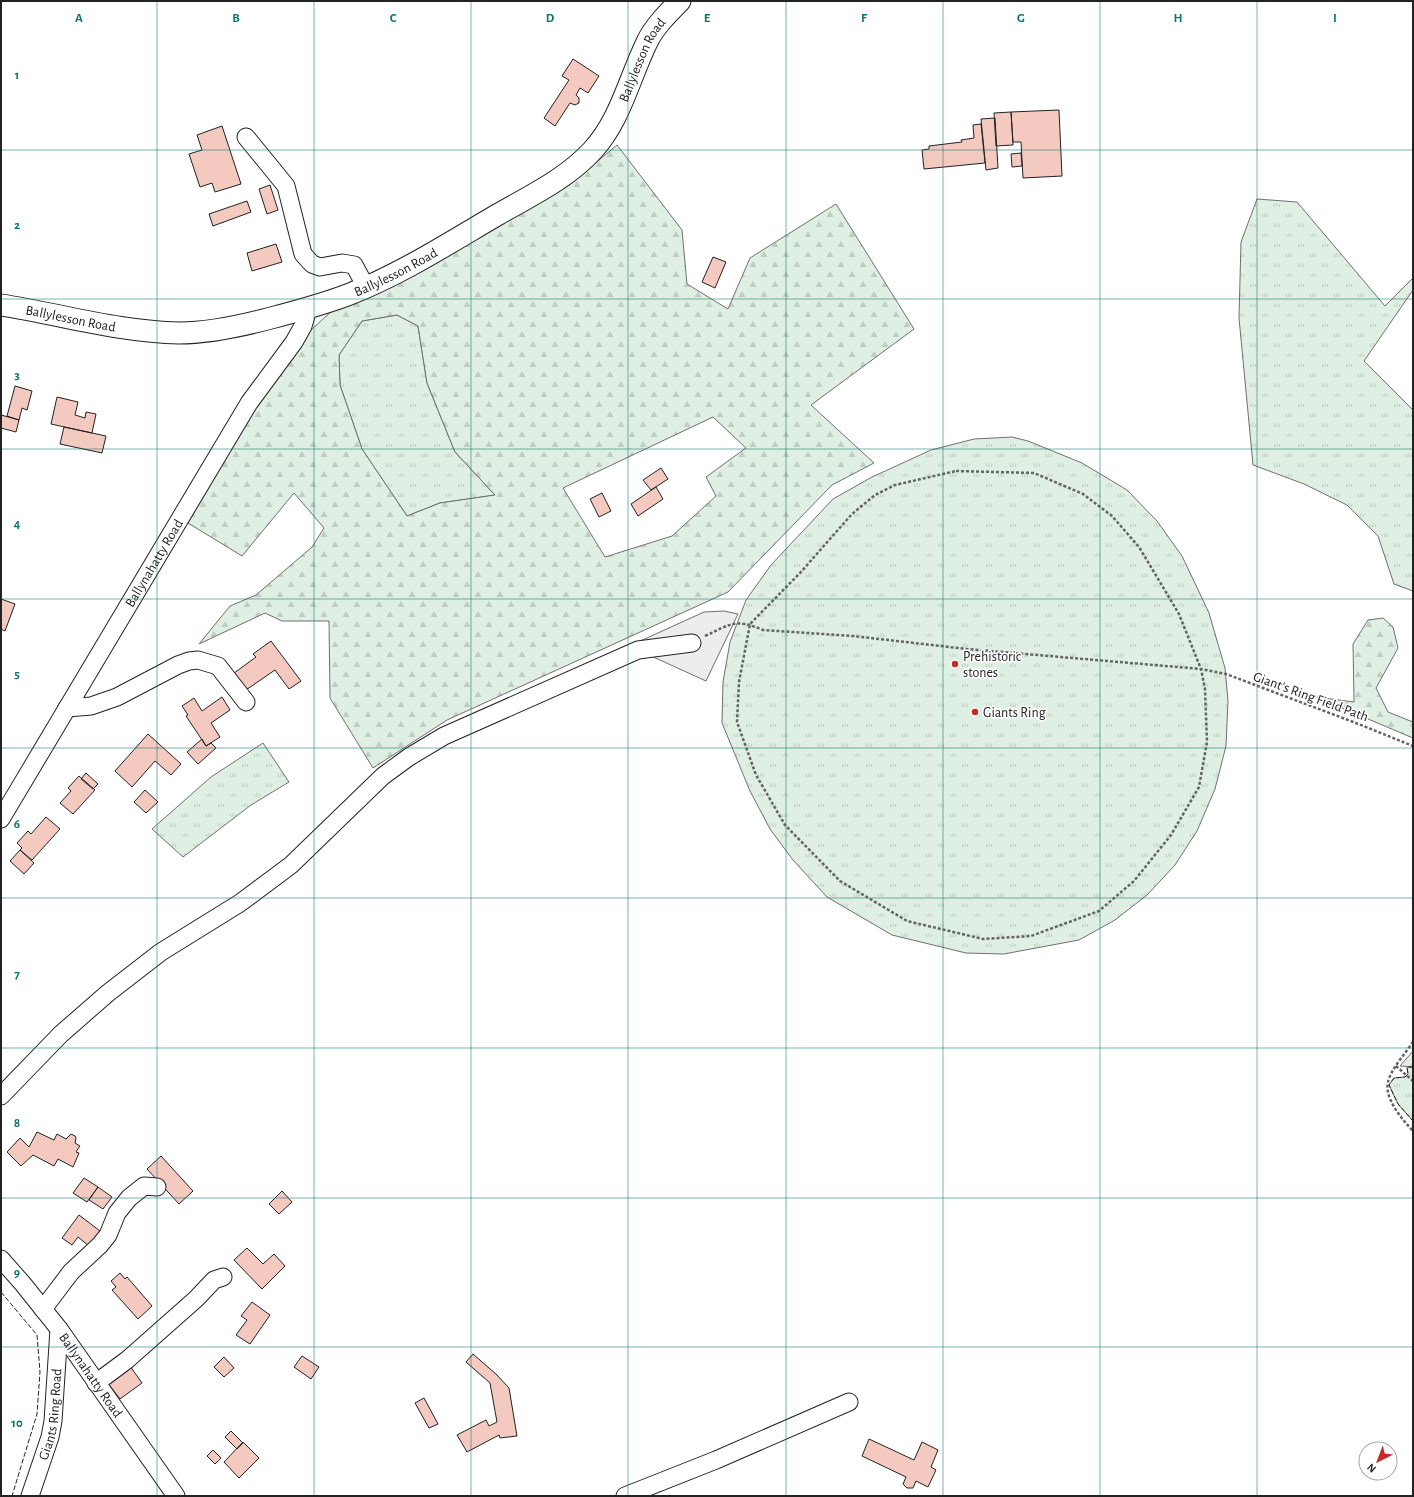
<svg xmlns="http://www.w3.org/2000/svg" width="1414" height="1497" font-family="'Alegreya Sans',sans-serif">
<defs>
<pattern id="grass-tufts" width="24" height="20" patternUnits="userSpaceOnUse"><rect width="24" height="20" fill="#e0efe3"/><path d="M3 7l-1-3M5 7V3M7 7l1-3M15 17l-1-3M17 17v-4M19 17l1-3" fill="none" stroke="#c0cdc2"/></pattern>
<pattern id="forest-firs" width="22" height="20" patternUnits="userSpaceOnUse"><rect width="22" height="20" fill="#e0efe3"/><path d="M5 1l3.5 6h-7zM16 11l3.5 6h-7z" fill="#c0cdc2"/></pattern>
</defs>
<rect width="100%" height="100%" fill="#fff"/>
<!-- grass -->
<path fill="url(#grass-tufts)" stroke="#6f6f6f" d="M 1257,199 L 1297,202 L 1385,306 L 1413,278 L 1413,290 L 1364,361 L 1413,410 L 1413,591 L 1394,584 L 1378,536 L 1347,505 L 1304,484 L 1253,465 L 1239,318 L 1241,242 Z
M 397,315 L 418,326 L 427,383 L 455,452 L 495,495 L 440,503 L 407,516 L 362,449 L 340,385 L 339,355 L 362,321 Z
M 1012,437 L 1028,441 L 1082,463 L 1127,490 L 1157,521 L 1182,556 L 1209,613 L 1225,668 L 1228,701 L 1226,746 L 1215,789 L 1197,831 L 1175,865 L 1147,895 L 1115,920 L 1079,940 L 1004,954 L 966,953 L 892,935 L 827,897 L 793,860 L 770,829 L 750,791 L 722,723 L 723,682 L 730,642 L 746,600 L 771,565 L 833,499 L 872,477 L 931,450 L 974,439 Z
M 263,743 L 289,782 L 251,805 L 183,857 L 152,829 L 211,777 Z
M 1407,1067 L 1413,1067 L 1413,1121 L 1398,1104 L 1389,1085 L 1394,1078 L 1405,1077 L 1408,1074 Z"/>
<!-- forest -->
<path fill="url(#forest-firs)" stroke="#6f6f6f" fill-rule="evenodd" d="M 617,145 L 682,230 L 687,284 L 728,309 L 750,258 L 836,204 L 914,329 L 811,405 L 874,463 L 832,485 L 728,592 L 447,720 L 373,768 L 330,698 L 329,621 L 282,621 L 265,613 L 199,644 L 230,606 L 256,595 L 312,547 L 324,528 L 294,493 L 242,556 L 188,523 L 253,412 L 300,340 L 334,309 L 407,279 L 568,186 ZM 397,315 L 418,326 L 427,383 L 455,452 L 495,495 L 440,503 L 407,516 L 362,449 L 340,385 L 339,355 L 362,321 ZM 713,417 L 746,448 L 706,477 L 716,496 L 672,536 L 605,557 L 563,488 Z
M 1383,618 L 1393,627 L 1398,648 L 1376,688 L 1388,712 L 1413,722 L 1413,738 L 1316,697 L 1354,702 L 1353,644 L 1368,620 Z
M 1413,1051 L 1413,1067 L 1400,1066 Z"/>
<!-- parking -->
<path fill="#ededed" stroke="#6f6f6f" d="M 724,611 L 738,614 L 706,681 L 638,650 L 638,642 L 704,612 Z"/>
<!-- building -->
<path fill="#f3c9c0" stroke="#222" d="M 573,59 L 599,76 L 588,93 L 580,88 L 576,95 L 579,98 L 579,103 L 575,105 L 570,103 L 555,126 L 544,118 L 569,80 L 562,76 Z
M 1059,110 L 1062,176 L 1023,178 L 1021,142 L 1013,142 L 1011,112 Z
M 1011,112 L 1013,145 L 996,146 L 994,113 Z
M 995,118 L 998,168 L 986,170 L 981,119 Z
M 981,124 L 985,163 L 924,169 L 922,150 L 929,149 L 929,146 L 962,142 L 961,140 L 974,138 L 973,125 Z
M 222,126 L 241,184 L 215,192 L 212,183 L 200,187 L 189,154 L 202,150 L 197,135 Z
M 1021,153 L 1022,166 L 1012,167 L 1011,154 Z
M 270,185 L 278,210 L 267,214 L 259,189 Z
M 247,201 L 251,212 L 213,226 L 209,214 Z
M 276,244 L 282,262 L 252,271 L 247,253 Z
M 713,257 L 726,262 L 715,288 L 702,282 Z
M 15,386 L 32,391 L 27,410 L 22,408 L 19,420 L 7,416 Z
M 57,397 L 78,402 L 75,415 L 85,418 L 86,412 L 96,414 L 92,433 L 51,424 Z
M 1,415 L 19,420 L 16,432 L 1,428 Z
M 64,427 L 106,436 L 102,453 L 60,444 Z
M 661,468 L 668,479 L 651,490 L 643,480 Z
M 656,487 L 663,499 L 638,516 L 631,504 Z
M 602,493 L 611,511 L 599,517 L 590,499 Z
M 1,599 L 15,604 L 5,631 L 1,629 Z
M 271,641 L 301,681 L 289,689 L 275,670 L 243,692 L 230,676 L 256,657 L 253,654 Z
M 222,697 L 230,710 L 211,723 L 220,737 L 206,746 L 186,716 L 188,715 L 182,706 L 194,698 L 202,711 Z
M 148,734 L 181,764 L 171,775 L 155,761 L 132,787 L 115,771 Z
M 202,739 L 206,746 L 211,743 L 216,748 L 198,764 L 187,752 Z
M 86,773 L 98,784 L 93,789 L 81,779 Z
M 79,776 L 95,790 L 73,814 L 60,803 L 71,791 L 68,788 Z
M 145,790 L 158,802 L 146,813 L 134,802 Z
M 46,817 L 60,829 L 32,860 L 20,850 L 22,848 L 17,843 L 28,831 L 31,834 Z
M 20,850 L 34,863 L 24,874 L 10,861 Z
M 37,1132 L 54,1140 L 57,1134 L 66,1139 L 71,1134 L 75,1136 L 76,1138 L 75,1143 L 80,1146 L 76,1152 L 79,1153 L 73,1167 L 58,1159 L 54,1166 L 33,1155 L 21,1166 L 7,1152 L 20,1138 L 29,1147 Z
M 161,1156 L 193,1191 L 179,1204 L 147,1169 Z
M 84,1178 L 98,1187 L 87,1202 L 73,1193 Z
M 98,1187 L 112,1197 L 103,1209 L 89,1200 Z
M 282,1191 L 292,1202 L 279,1214 L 269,1204 Z
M 79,1215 L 100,1231 L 89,1246 L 78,1237 L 72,1245 L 62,1238 Z
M 247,1248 L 263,1264 L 274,1254 L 285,1266 L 262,1289 L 234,1260 Z
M 120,1273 L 125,1279 L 127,1277 L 152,1306 L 138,1319 L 112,1290 L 116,1287 L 111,1281 Z
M 252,1302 L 270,1315 L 250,1344 L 236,1335 L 247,1320 L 241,1316 Z
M 473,1354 L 497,1375 L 509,1388 L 517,1436 L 500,1438 L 499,1435 L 467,1452 L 457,1435 L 486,1420 L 489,1426 L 497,1422 L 490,1383 L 466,1362 Z
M 302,1356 L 319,1367 L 311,1379 L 294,1367 Z
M 224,1357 L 234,1368 L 224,1377 L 214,1367 Z
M 130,1366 L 142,1383 L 120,1399 L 107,1382 Z
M 424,1398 L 438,1424 L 429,1428 L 415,1403 Z
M 231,1431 L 243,1443 L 237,1449 L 225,1437 Z
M 869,1439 L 914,1460 L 922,1442 L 938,1450 L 931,1467 L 936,1470 L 928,1487 L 916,1481 L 913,1488 L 907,1488 L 903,1484 L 906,1477 L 862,1456 Z
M 243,1442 L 259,1458 L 239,1478 L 224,1462 Z
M 213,1450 L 221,1458 L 215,1464 L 207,1456 Z"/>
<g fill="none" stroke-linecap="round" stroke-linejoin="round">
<!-- minor casing -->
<g stroke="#222" stroke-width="19">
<g id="minor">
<path d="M 246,137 L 286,186 L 303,254 L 312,264 L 320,267 L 342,263 L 354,265 L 366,287"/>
<path d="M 67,708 L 91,706 L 117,697 L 178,665 L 189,661 L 198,660 L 218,666 L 246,702"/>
<path id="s1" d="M 1,819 L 249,403 L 294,342 L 303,326 L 306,316 L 306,309"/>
<path d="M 1,1096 L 61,1034 L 108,993 L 161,952 L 240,903 L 291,865 L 383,776 L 409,757 L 444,736 L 638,650 L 692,643"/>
<path id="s2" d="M 1,1259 L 23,1284 L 59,1329 L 176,1496"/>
<path d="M 43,1309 L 71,1272 L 100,1245 L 108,1235 L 117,1213 L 129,1198 L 144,1186 L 157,1187"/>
<path d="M 96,1383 L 127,1360 L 196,1299 L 214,1280 L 223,1277"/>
<path id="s3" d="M 30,1496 L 50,1437 L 53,1421 L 59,1329"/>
<path d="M 625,1496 L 716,1460 L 849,1402"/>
</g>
</g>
<!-- major casing -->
<g stroke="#222" stroke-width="23">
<g id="major">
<path id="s4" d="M 1,305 C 60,314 119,332 179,333 C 210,333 241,326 271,318 C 298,311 324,304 350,294 C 401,274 449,243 497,215 C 530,196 566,179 592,151 C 620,121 629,79 647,42 C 654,27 668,13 680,1"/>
</g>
</g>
<!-- path -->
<path stroke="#646464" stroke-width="2.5" stroke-dasharray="3 2" stroke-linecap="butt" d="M 956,471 L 1034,473 L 1083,494 L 1112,516 L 1139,547 L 1179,614 L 1201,669 L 1205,689 L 1207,742 L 1199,787 L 1171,835 L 1134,881 L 1099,911 L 1031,936 L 983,939 L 907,921 L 840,881 L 785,825 L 756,775 L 737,722 L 739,682 L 750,624 L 800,573 L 852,514 L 875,495 L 895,485 Z
M 705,636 C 731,624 735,618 763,630 L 853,636 L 967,649 L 1201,669 L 1226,674 L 1356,723 L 1413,746
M 1413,1042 C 1406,1052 1390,1071 1388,1082 C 1384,1099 1403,1120 1413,1131
M 1396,1066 L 1413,1081"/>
<!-- minor -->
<use href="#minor" stroke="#fff" stroke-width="17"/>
<!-- major -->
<use href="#major" stroke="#fff" stroke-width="21"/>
<!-- fence -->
<path stroke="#222" stroke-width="1" stroke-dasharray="5 2" stroke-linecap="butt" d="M 1413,1067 L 1407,1067 L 1408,1074 L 1405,1077 L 1394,1078 L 1389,1085 L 1398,1104 L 1413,1121
M 1,1292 L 37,1335 L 40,1372 L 37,1414 L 12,1496"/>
</g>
<!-- grid -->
<path fill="none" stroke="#0f766e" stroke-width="1" stroke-opacity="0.55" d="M 157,1 L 157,1496M 314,1 L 314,1496M 471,1 L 471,1496M 628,1 L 628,1496M 786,1 L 786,1496M 943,1 L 943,1496M 1100,1 L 1100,1496M 1257,1 L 1257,1496M 1,150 L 1413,150M 1,299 L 1413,299M 1,449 L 1413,449M 1,599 L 1413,599M 1,748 L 1413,748M 1,898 L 1413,898M 1,1048 L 1413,1048M 1,1198 L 1413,1198M 1,1347 L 1413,1347"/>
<!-- markers -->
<g fill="#c62828" stroke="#fff" stroke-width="1.5">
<circle cx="955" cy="664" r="4"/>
<circle cx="975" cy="712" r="4"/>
</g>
<g text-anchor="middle" stroke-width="3" stroke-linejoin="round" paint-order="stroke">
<!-- street labels -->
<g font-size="14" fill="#222" stroke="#fff">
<text dy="5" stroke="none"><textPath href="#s4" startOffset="743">Ballylesson Road</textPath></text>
<text dy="5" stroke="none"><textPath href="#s4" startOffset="407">Ballylesson Road</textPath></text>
<text dy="5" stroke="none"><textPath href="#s4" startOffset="71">Ballylesson Road</textPath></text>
<text dy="5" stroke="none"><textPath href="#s1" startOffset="298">Ballynahatty Road</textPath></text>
<text transform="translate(1311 696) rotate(20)" y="5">Giant's Ring Field Path</text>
<text dy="5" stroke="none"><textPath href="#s2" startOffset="147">Ballynahatty Road</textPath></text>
<text dy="5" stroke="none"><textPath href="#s3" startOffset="85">Giants Ring Road</textPath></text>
</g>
<!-- poi labels -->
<g font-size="14" fill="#222" stroke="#fff" text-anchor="start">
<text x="963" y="661">Prehistoric<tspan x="963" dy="16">stones</tspan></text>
<text x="983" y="717">Giants Ring</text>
</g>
</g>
<g font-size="13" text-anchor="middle" font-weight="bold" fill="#0f766e" stroke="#fff" stroke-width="3" stroke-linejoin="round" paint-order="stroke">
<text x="79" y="22">A</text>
<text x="236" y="22">B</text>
<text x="393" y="22">C</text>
<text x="550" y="22">D</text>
<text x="707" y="22">E</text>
<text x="864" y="22">F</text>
<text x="1021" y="22">G</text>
<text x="1178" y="22">H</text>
<text x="1335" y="22">I</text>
<text x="17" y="79">1</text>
<text x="17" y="229">2</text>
<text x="17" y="379">3</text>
<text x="17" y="528">4</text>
<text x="17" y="678">5</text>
<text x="17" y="828">6</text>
<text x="17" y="978">7</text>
<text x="17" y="1127">8</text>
<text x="17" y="1277">9</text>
<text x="17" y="1427">10</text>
</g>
<!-- border -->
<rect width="1414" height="1497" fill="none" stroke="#222222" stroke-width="4"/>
<!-- north arrow -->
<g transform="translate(1378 1461) rotate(222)"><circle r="19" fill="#ffffff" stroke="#a7a7a7"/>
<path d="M0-3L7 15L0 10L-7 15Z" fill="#c62828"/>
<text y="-6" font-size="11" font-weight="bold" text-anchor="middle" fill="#222222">N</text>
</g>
</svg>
